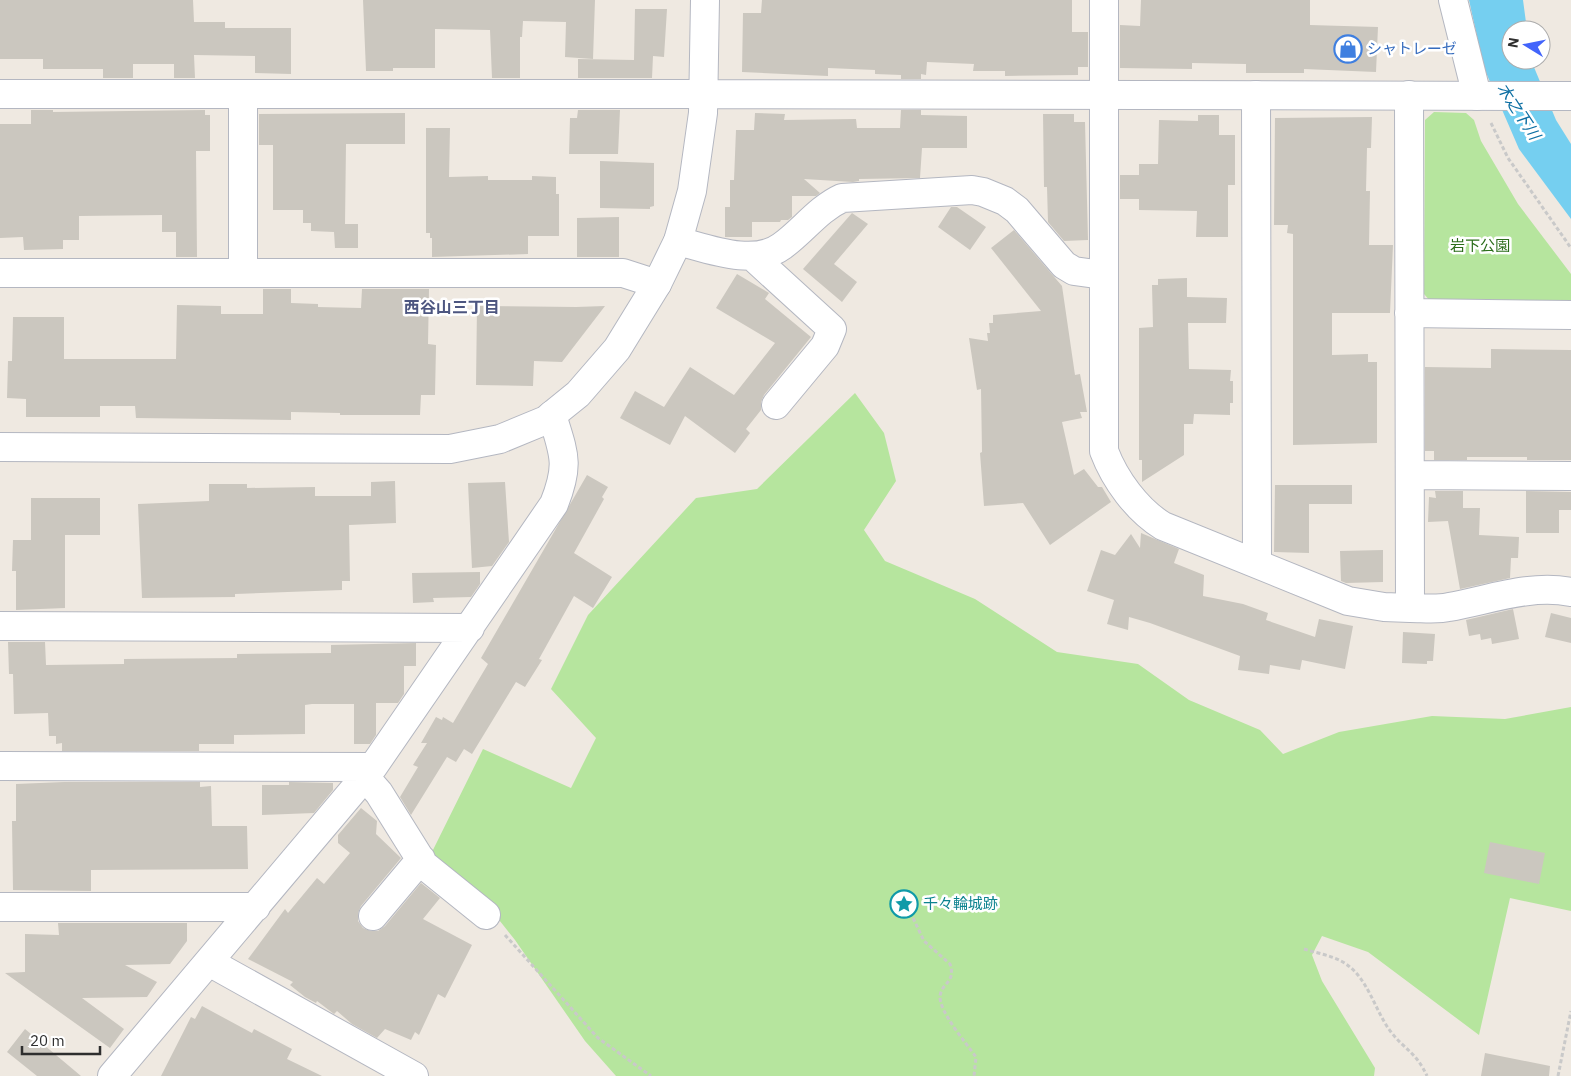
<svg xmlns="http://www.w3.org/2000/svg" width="1571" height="1076" font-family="'IBM Plex Sans','Noto Sans JP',sans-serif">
<rect width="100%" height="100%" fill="#efe9e1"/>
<!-- green -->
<path fill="#b6e59e" d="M 1434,112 L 1466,113 L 1474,120 L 1481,141 L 1518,204 L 1571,274 L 1571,302 L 1431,302 L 1424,294 L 1425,120 Z
M 855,393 L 884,433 L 896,481 L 864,530 L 885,561 L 975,599 L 1057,652 L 1138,664 L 1189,700 L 1260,730 L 1283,754 L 1339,732 L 1432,716 L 1505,719 L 1571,707 L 1571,911 L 1510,898 L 1479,1035 L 1368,952 L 1322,936 L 1312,955 L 1322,981 L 1375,1068 L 1374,1076 L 616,1076 L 585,1041 L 515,940 L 492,911 L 431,854 L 483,749 L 571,788 L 596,738 L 551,689 L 588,615 L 696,498 L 757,489 Z"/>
<!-- water -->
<path fill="#75cff0" d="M 1469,0 L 1523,0 L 1527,30 L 1511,30 L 1511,60 L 1531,60 L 1556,120 L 1571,144 L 1571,219 L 1519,149 L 1484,68 Z"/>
<!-- building -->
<path fill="#cbc7bf" d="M 0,0 L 193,0 L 194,22 L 225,22 L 225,28 L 291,28 L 291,74 L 255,73 L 255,56 L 194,55 L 195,78 L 174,78 L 174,64 L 133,64 L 133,78 L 103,78 L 103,69 L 43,69 L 43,59 L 0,59 Z
M 363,0 L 595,0 L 593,59 L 565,57 L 566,22 L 523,21 L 522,37 L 520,37 L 520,78 L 492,78 L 490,30 L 435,29 L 435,68 L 393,68 L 393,71 L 366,71 Z
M 762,0 L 1072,0 L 1072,32 L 1088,32 L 1088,67 L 1078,67 L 1078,75 L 1005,76 L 1005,71 L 973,71 L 974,64 L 927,62 L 926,75 L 921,74 L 921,79 L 901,79 L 901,75 L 875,74 L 875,70 L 828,68 L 828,76 L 742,72 L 743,13 L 761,13 Z
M 1141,0 L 1310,0 L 1310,25 L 1378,27 L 1376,72 L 1304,69 L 1304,73 L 1246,73 L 1246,64 L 1192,63 L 1192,69 L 1120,68 L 1120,25 L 1140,26 Z
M 635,9 L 667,9 L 664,57 L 653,56 L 652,78 L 578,78 L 578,59 L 634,60 Z
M 31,110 L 53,110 L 53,112 L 205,110 L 205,115 L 210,115 L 210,151 L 196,151 L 197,257 L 176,257 L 176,232 L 162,232 L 162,215 L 79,216 L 79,240 L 63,240 L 63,249 L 24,250 L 23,237 L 0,238 L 0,124 L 31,124 Z
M 578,110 L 620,110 L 618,154 L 569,154 L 570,118 L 577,118 Z
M 901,110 L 921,110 L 921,115 L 967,116 L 967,148 L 922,148 L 920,178 L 859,179 L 859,181 L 853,182 L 804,179 L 820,193 L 816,196 L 792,196 L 792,217 L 788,220 L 781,220 L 780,222 L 752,222 L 752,237 L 725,237 L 725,207 L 730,207 L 730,180 L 734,180 L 736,130 L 754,130 L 755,113 L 785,114 L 784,120 L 856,119 L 857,128 L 900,128 Z
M 405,113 L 405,144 L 346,144 L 345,224 L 358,224 L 358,248 L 335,248 L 334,232 L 311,231 L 311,223 L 303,223 L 303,210 L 273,210 L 273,145 L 259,145 L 259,114 Z
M 1043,114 L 1074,114 L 1074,122 L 1085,122 L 1088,240 L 1064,241 L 1048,222 L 1047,187 L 1044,187 Z
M 1198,115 L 1219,115 L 1219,135 L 1235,135 L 1235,185 L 1228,185 L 1228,237 L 1196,237 L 1197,211 L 1139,210 L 1139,199 L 1120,199 L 1120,175 L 1139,175 L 1139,164 L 1158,164 L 1159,120 L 1198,121 Z
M 1372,117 L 1371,148 L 1367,148 L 1366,191 L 1370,191 L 1369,245 L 1393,245 L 1390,313 L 1332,313 L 1332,355 L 1368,354 L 1368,362 L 1377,362 L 1377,443 L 1293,445 L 1293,234 L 1287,233 L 1288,225 L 1274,225 L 1275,118 Z
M 426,128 L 450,128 L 449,177 L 488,176 L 488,180 L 532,180 L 532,176 L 556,177 L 556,194 L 559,194 L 559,236 L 528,236 L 528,254 L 432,257 L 432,238 L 430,238 L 430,233 L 426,233 Z
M 600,161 L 654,163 L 654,206 L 650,207 L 650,209 L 600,208 Z
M 951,207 L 957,207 L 986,227 L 970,250 L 938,227 Z
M 852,213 L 868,224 L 834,264 L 857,282 L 842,302 L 803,269 Z
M 619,217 L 619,257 L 577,257 L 577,218 Z
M 1014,230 L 1062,286 L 1075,375 L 1080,374 L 1087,412 L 1080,412 L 1082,418 L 1062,422 L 1074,475 L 1084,469 L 1098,487 L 1102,487 L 1111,502 L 1050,545 L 1023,503 L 984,506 L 980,453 L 982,452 L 981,389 L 977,390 L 969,338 L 988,341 L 987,333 L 990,333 L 989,323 L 993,323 L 993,315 L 1041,311 L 991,248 Z
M 737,274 L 769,293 L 765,299 L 811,337 L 764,395 L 761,402 L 761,410 L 746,429 L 750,433 L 735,453 L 685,416 L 670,445 L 620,418 L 635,391 L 664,407 L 690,367 L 734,395 L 775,343 L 716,308 Z
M 1187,278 L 1187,297 L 1227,298 L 1226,323 L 1188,323 L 1189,369 L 1231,370 L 1230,381 L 1233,381 L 1233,403 L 1230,403 L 1230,415 L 1194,414 L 1193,424 L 1184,424 L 1184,455 L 1142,482 L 1142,460 L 1139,460 L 1139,328 L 1153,327 L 1152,285 L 1158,285 L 1158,279 Z
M 263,289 L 291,289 L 291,303 L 318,304 L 318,307 L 361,308 L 362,289 L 429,289 L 428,344 L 436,345 L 435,395 L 421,395 L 420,415 L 340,415 L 340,413 L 291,412 L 291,420 L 136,418 L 135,406 L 100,406 L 100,417 L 26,417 L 26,399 L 7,398 L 8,361 L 12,361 L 13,317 L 64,317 L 64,359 L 176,359 L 177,305 L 221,306 L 221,314 L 263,314 Z
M 477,306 L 576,307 L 605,306 L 562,362 L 534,361 L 533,386 L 476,385 Z
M 1491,349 L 1571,350 L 1571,460 L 1527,460 L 1527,457 L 1467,457 L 1467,460 L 1434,460 L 1434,451 L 1425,451 L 1425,367 L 1491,368 Z
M 587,475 L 608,487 L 602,497 L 604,499 L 574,553 L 612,577 L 593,608 L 574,596 L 539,659 L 542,660 L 525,687 L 516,682 L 472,754 L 464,749 L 456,762 L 447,757 L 411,815 L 400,797 L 418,767 L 413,765 L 427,743 L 421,743 L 436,717 L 442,720 L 443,717 L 453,723 L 488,664 L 481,658 Z
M 395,481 L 396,523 L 349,525 L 350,581 L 342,581 L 342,590 L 235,594 L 235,597 L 142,598 L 138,504 L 209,501 L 209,484 L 247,484 L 247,488 L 315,487 L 315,496 L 371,496 L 371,482 Z
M 505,482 L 509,542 L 492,566 L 472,568 L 468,483 Z
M 1275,485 L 1352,485 L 1352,504 L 1309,504 L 1309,553 L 1274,552 Z
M 1435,491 L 1463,491 L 1463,508 L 1480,508 L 1479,535 L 1519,537 L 1518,558 L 1511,558 L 1510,578 L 1460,589 L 1448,521 L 1428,522 L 1429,497 L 1436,498 Z
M 1526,491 L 1571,492 L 1571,510 L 1559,510 L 1559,533 L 1526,533 Z
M 31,498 L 100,498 L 100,535 L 65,535 L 65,608 L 16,610 L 16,571 L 12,571 L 13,540 L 31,540 Z
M 1141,533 L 1179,549 L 1174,563 L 1204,575 L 1203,596 L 1243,604 L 1268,613 L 1266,620 L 1315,637 L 1319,619 L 1353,626 L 1345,669 L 1302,660 L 1300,670 L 1270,665 L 1269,674 L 1238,670 L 1240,656 L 1150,623 L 1129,617 L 1128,630 L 1107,624 L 1114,600 L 1087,591 L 1101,550 L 1115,555 L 1131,534 L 1140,548 Z
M 1383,550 L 1383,582 L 1346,583 L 1341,581 L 1340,551 Z
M 480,572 L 480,584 L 471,597 L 433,598 L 434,602 L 413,603 L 412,573 Z
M 1513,609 L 1519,639 L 1492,644 L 1491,638 L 1481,640 L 1480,634 L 1469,636 L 1466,620 Z
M 1551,613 L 1571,618 L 1571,643 L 1545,637 Z
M 1403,632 L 1435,634 L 1433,661 L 1427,661 L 1427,664 L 1402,663 Z
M 8,642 L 45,642 L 46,665 L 124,664 L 124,659 L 237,658 L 237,654 L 331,653 L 331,645 L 416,643 L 416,666 L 404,666 L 404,694 L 398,703 L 376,703 L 376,735 L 370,744 L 354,744 L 354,704 L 312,704 L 305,705 L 305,734 L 234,735 L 234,744 L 199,744 L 199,751 L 62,751 L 62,743 L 56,744 L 56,736 L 49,736 L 48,713 L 14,714 L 13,674 L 9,674 Z
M 64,782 L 200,782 L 200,787 L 211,786 L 212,826 L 247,826 L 248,869 L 91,870 L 91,891 L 13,890 L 12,821 L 16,821 L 16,784 Z
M 289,782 L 333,783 L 333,790 L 314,813 L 262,815 L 262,785 L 289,785 Z
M 361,808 L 377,821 L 376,834 L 401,858 L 361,906 L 358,913 L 358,921 L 363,928 L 371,931 L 378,931 L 385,926 L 421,883 L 440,898 L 423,919 L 472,945 L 445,998 L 438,994 L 419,1035 L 415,1032 L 411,1040 L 385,1029 L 377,1038 L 352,1024 L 337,1011 L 334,1014 L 317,1001 L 316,1003 L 305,997 L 290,985 L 293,982 L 248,959 L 285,909 L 288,913 L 317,878 L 324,884 L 350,853 L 338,843 L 338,835 Z
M 1490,842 L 1545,853 L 1539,884 L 1484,873 Z
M 58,923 L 187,923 L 187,941 L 170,964 L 125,965 L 157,982 L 147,997 L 82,998 L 124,1029 L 110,1048 L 5,973 L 25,972 L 25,934 L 59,935 Z
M 202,1006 L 252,1033 L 254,1029 L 292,1049 L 287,1059 L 322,1076 L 161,1076 L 191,1017 L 195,1019 Z
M 25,1029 L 81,1076 L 37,1076 L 7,1052 Z
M 1485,1053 L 1550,1066 L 1549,1076 L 1481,1076 Z"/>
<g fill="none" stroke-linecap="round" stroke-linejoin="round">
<!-- street casing -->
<g stroke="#b4b7c1" stroke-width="30">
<path id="street" d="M 1104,0 L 1104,451 C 1115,480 1137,510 1163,526 L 1348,601 L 1384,607 L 1410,608 L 1409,95
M 1453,0 L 1477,96
M 0,94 L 703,94
M 243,94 L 243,273
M 1256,95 L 1257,562
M 678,241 C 709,249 754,267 782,246 C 803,231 818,209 842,198 L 972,190 L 983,192 L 1005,201 L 1017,210 L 1064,265 L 1074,271 L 1103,275
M 752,256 L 832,329 L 825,346 L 776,405
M 0,273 L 623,273 L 657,284
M 1409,313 L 1571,315
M 1410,475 L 1571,476
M 1410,608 C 1423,608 1437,610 1449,607 C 1489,600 1530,584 1571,592
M 0,626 L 470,628
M 0,766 L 373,767
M 365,777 L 379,793 L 424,865 L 486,915
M 0,907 L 256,907
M 373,916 L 421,859
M 209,962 L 414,1076
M 112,1076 L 373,767 L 554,504 C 570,464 564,454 552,415"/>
</g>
<!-- secondary casing -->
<g stroke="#b4b7c1" stroke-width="30">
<path id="secondary" d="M 703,94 L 1571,96
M 0,447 L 450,449 L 500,439 L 546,420 L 552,415 L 578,394 L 617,349 L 657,284 L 678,241 L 692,191 L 703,113 L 705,0"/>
</g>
<!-- path -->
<path stroke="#c9c9c9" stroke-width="3" stroke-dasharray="4 2.5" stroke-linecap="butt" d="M 1491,123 L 1508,158 L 1571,248
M 913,918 L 924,941 L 950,964 C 956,983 942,982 940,996 C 939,1012 967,1044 976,1057 L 974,1076
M 505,935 L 598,1038 L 651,1076
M 1304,949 C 1316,953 1330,955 1341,961 C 1368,975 1374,1010 1391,1032 C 1405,1050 1416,1052 1427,1076
M 1558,1076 L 1571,1011"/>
<!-- street -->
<use href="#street" stroke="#fff" stroke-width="28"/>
<!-- secondary -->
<use href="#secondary" stroke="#fff" stroke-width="28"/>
</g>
<!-- icons -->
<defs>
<g id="shop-ring" transform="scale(1.4375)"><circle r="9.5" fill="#fff" stroke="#3f7fe0" stroke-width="1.5"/><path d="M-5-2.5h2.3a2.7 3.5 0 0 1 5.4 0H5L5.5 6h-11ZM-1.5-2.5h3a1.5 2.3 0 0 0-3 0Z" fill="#3f7fe0"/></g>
<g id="sight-ring" transform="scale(1.4375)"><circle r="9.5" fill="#fff" stroke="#0f9aa8" stroke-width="1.5"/><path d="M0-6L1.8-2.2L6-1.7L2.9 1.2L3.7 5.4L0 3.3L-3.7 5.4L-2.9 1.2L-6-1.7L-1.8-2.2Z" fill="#0f9aa8"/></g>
</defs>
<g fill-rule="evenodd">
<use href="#shop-ring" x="1348" y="49"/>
<use href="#sight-ring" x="904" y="904"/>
</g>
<g text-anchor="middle" stroke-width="5" stroke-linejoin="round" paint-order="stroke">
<!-- shop labels -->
<g font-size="15" fill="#366cbe" stroke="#fff" text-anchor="start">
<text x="1367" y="54">シャトレーゼ</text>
</g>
<!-- park labels -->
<g font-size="15" fill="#2c6e1b" stroke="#fff">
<text x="1480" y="251">岩下公園</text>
</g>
<!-- culture labels -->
<g font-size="15" fill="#0d838f" stroke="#fff" text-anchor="start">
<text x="923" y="909">千々輪城跡</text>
</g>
<!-- water labels -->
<g font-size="16" font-style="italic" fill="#0d6fa3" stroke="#fff">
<text transform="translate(1519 111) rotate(57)" y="6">木之下川</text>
</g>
<!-- neighbourhood labels -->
<g font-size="16" font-weight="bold" fill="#4d5680" stroke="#fff">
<text x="452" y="313">西谷山三丁目</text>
</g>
</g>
<!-- north arrow -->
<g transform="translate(1526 45) rotate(280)"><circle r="24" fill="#ffffff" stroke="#ababab"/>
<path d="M0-4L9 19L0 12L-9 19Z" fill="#4264fb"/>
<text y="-8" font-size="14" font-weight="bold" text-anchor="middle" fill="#2e2e2e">N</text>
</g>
<!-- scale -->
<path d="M22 1046v8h78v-8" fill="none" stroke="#2e2e2e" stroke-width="2.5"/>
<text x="30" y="1046" font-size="15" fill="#2e2e2e" stroke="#ffffff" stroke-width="4" paint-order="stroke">20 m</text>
</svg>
